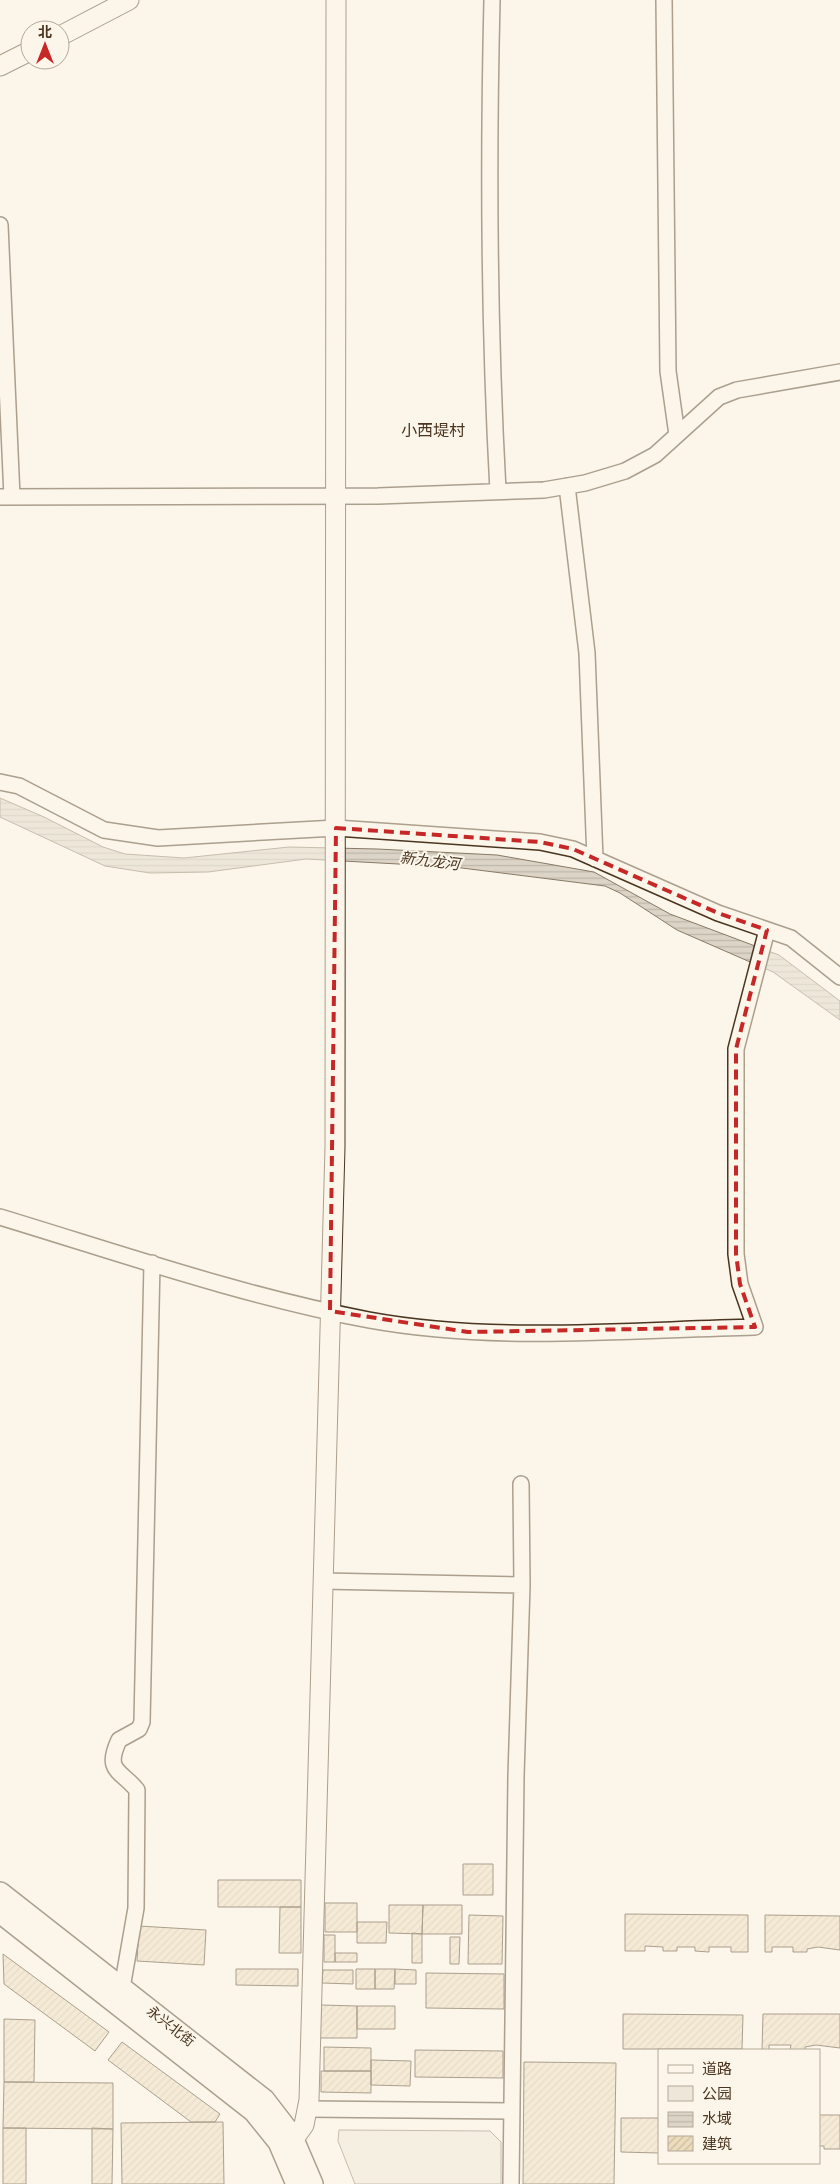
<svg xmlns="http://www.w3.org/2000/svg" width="840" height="2184" font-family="Mulish,'Noto Sans SC',sans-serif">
<defs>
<pattern id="water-rules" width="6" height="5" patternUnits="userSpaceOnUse" patternTransform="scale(1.25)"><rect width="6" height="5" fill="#dcd4c6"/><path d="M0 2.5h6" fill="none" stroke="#beb7aa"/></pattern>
<pattern id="building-hatch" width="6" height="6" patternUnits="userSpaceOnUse" patternTransform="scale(1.25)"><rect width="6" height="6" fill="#ecdcbc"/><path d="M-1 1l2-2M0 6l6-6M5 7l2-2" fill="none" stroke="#ccbda1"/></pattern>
</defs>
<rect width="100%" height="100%" fill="#fbf6e9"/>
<!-- green -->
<path fill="#ede6d9" stroke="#887966" d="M 339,2130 L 490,2131 L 501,2142 L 501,2184 L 355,2184 L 338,2141 Z"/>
<!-- water -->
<path fill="url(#water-rules)" stroke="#887966" d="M 0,798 L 44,817 L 103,847 L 125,854 L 184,858 L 289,847 L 377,849 L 497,855 L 594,872 L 670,914 L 779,955 L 840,1001 L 840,1020 L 773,972 L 677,930 L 620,893 L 605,886 L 454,867 L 306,859 L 208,872 L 150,873 L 105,866 L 0,817 Z"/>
<!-- building -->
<path fill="url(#building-hatch)" stroke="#4a3520" d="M 463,1864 L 493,1864 L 493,1895 L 463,1895 Z
M 218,1880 L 301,1880 L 301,1907 L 218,1907 Z
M 325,1903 L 357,1903 L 357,1932 L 325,1932 Z
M 389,1905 L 423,1905 L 422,1934 L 389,1933 Z
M 423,1905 L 462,1905 L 462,1934 L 422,1934 Z
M 280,1907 L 301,1907 L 301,1953 L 279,1953 Z
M 625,1914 L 748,1915 L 748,1952 L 731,1952 L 731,1947 L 709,1947 L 709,1952 L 695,1951 L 695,1947 L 677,1947 L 677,1951 L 663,1951 L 663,1947 L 645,1946 L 645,1951 L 625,1951 Z
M 469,1915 L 503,1916 L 502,1964 L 468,1964 Z
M 765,1915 L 840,1916 L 840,1950 L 818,1947 L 807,1949 L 807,1952 L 793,1952 L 793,1947 L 772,1947 L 772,1952 L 765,1952 Z
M 357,1922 L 387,1922 L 386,1943 L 357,1943 Z
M 139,1926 L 206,1930 L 204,1965 L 137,1961 Z
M 412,1933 L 422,1934 L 422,1963 L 412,1963 Z
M 324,1935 L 335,1935 L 335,1962 L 324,1962 Z
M 450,1937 L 460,1937 L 459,1964 L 450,1964 Z
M 335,1953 L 357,1953 L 357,1962 L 335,1962 Z
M 3,1954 L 109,2032 L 95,2051 L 4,1984 Z
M 236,1969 L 298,1969 L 298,1986 L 236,1985 Z
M 356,1969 L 375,1969 L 375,1989 L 356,1989 Z
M 375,1969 L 395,1969 L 394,1989 L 375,1989 Z
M 395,1969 L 416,1970 L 416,1984 L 395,1984 Z
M 323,1970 L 353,1970 L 353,1984 L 322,1983 Z
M 426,1973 L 504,1974 L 504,2009 L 426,2008 Z
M 321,2005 L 357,2006 L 357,2038 L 320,2038 Z
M 357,2006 L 395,2006 L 395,2029 L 357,2029 Z
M 623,2014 L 743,2015 L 742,2049 L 623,2049 Z
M 763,2014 L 840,2014 L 840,2048 L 816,2045 L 805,2047 L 805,2050 L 790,2050 L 791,2045 L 769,2045 L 769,2050 L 762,2050 Z
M 4,2019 L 35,2020 L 34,2082 L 4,2082 Z
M 122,2042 L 220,2114 L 215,2122 L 191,2122 L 108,2060 Z
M 324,2047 L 371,2048 L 371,2071 L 324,2071 Z
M 415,2050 L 503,2051 L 503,2078 L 415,2077 Z
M 371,2060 L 411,2061 L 410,2086 L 371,2085 Z
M 524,2062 L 616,2063 L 614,2184 L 523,2184 Z
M 321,2071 L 371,2071 L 371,2093 L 321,2092 Z
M 4,2082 L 113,2083 L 113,2129 L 3,2128 Z
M 819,2115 L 840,2115 L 840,2149 L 824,2149 L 824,2146 L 819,2146 Z
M 621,2118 L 659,2118 L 659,2153 L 621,2152 Z
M 223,2122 L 224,2184 L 122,2184 L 121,2123 Z
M 3,2128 L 26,2128 L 26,2184 L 3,2184 Z
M 92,2128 L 113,2129 L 112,2184 L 92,2184 Z"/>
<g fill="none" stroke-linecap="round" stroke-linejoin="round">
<!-- minor casing -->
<g stroke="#4a3520" stroke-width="18">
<path id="minor" d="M 492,0 C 488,164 489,328 498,491
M 664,0 L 668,371 L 677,435
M 0,225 L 12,497
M 567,486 L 587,653 L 595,859
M 0,497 L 378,496 L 544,490 L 585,483 L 625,471 L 655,455 L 719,397 L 737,390 L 840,372
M 0,782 L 19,786 L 104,830 L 158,838 L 336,828 L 540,842 L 573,849 L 718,913 L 791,938 L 840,977
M 0,1217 C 122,1254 243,1296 369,1320 C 495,1343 627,1330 755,1327 L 740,1284 L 736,1254 L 736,1049 L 767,930
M 322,1581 L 522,1585
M 122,1988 L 136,1908 L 137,1790 C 121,1770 104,1772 119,1740 L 139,1729 L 142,1722 L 152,1263
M 308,2109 L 512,2111
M 511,2184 L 516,1776 L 522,1585 L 521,1484"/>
</g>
<!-- tertiary casing -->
<g stroke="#4a3520" stroke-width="21">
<path id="tertiary" d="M 60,36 L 129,0
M 0,66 L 30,51
M 294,2139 L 304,2125 L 309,2100 L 335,1147 L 336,0"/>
</g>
<!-- secondary casing -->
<g stroke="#4a3520" stroke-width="24">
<path id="secondary" d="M 0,1893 L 264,2100 L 291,2135 L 312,2184
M 0,1912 L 254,2111 L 279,2142 L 297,2184"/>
</g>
<!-- minor -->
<use href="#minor" stroke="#fbf6e9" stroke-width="15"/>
<!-- tertiary -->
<use href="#tertiary" stroke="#fbf6e9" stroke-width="19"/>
<!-- secondary -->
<use href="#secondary" stroke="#fbf6e9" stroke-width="21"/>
</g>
<!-- marked area -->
<path d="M0 0H840V2184H0ZM 336,828 L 540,842 L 573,849 L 718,913 L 767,930 L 736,1049 L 736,1254 L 740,1284 L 755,1327 L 468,1332 L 330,1311 Z" fill="#fbf6e9" fill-opacity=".55" fill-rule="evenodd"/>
<path fill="none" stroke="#c62828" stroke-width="4" stroke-dasharray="10 6" stroke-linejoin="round" d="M 336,828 L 540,842 L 573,849 L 718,913 L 767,930 L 736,1049 L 736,1254 L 740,1284 L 755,1327 L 468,1332 L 330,1311 Z"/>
<g text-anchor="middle" stroke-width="4" stroke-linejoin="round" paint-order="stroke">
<!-- street labels -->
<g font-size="14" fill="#4a3520" stroke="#fbf6e9">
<text transform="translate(171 2026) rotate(38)" y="5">永兴北街</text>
</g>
<!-- water labels -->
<g font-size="15" font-style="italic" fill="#4a3520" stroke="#fbf6e9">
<text transform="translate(430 861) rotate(7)" y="5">新九龙河</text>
</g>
<!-- quarter labels -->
<g font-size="16" fill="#4a3520" stroke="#fbf6e9">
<text x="433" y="436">小西堤村</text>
</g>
</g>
<!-- legend -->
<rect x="658" y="2049" width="162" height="115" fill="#fbf6e9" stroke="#b4a999"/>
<rect x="668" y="2065" width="25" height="8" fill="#fbf6e9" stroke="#b4a999"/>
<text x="702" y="2074" font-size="15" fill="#4a3520">道路</text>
<rect x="668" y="2086" width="25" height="15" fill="#ede6d9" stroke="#b4a999"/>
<text x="702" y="2099" font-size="15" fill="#4a3520">公园</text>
<rect x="668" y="2112" width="25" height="15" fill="url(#water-rules)" stroke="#b4a999"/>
<text x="702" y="2124" font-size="15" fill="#4a3520">水域</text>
<rect x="668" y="2136" width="25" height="15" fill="url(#building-hatch)" stroke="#b4a999"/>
<text x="702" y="2149" font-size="15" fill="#4a3520">建筑</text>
<!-- north arrow -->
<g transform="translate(45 45)"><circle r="24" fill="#fbf6e9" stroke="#b4a999"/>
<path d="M0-4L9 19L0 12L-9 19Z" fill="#c62828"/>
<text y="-8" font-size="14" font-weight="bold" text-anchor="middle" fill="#4a3520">北</text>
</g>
</svg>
